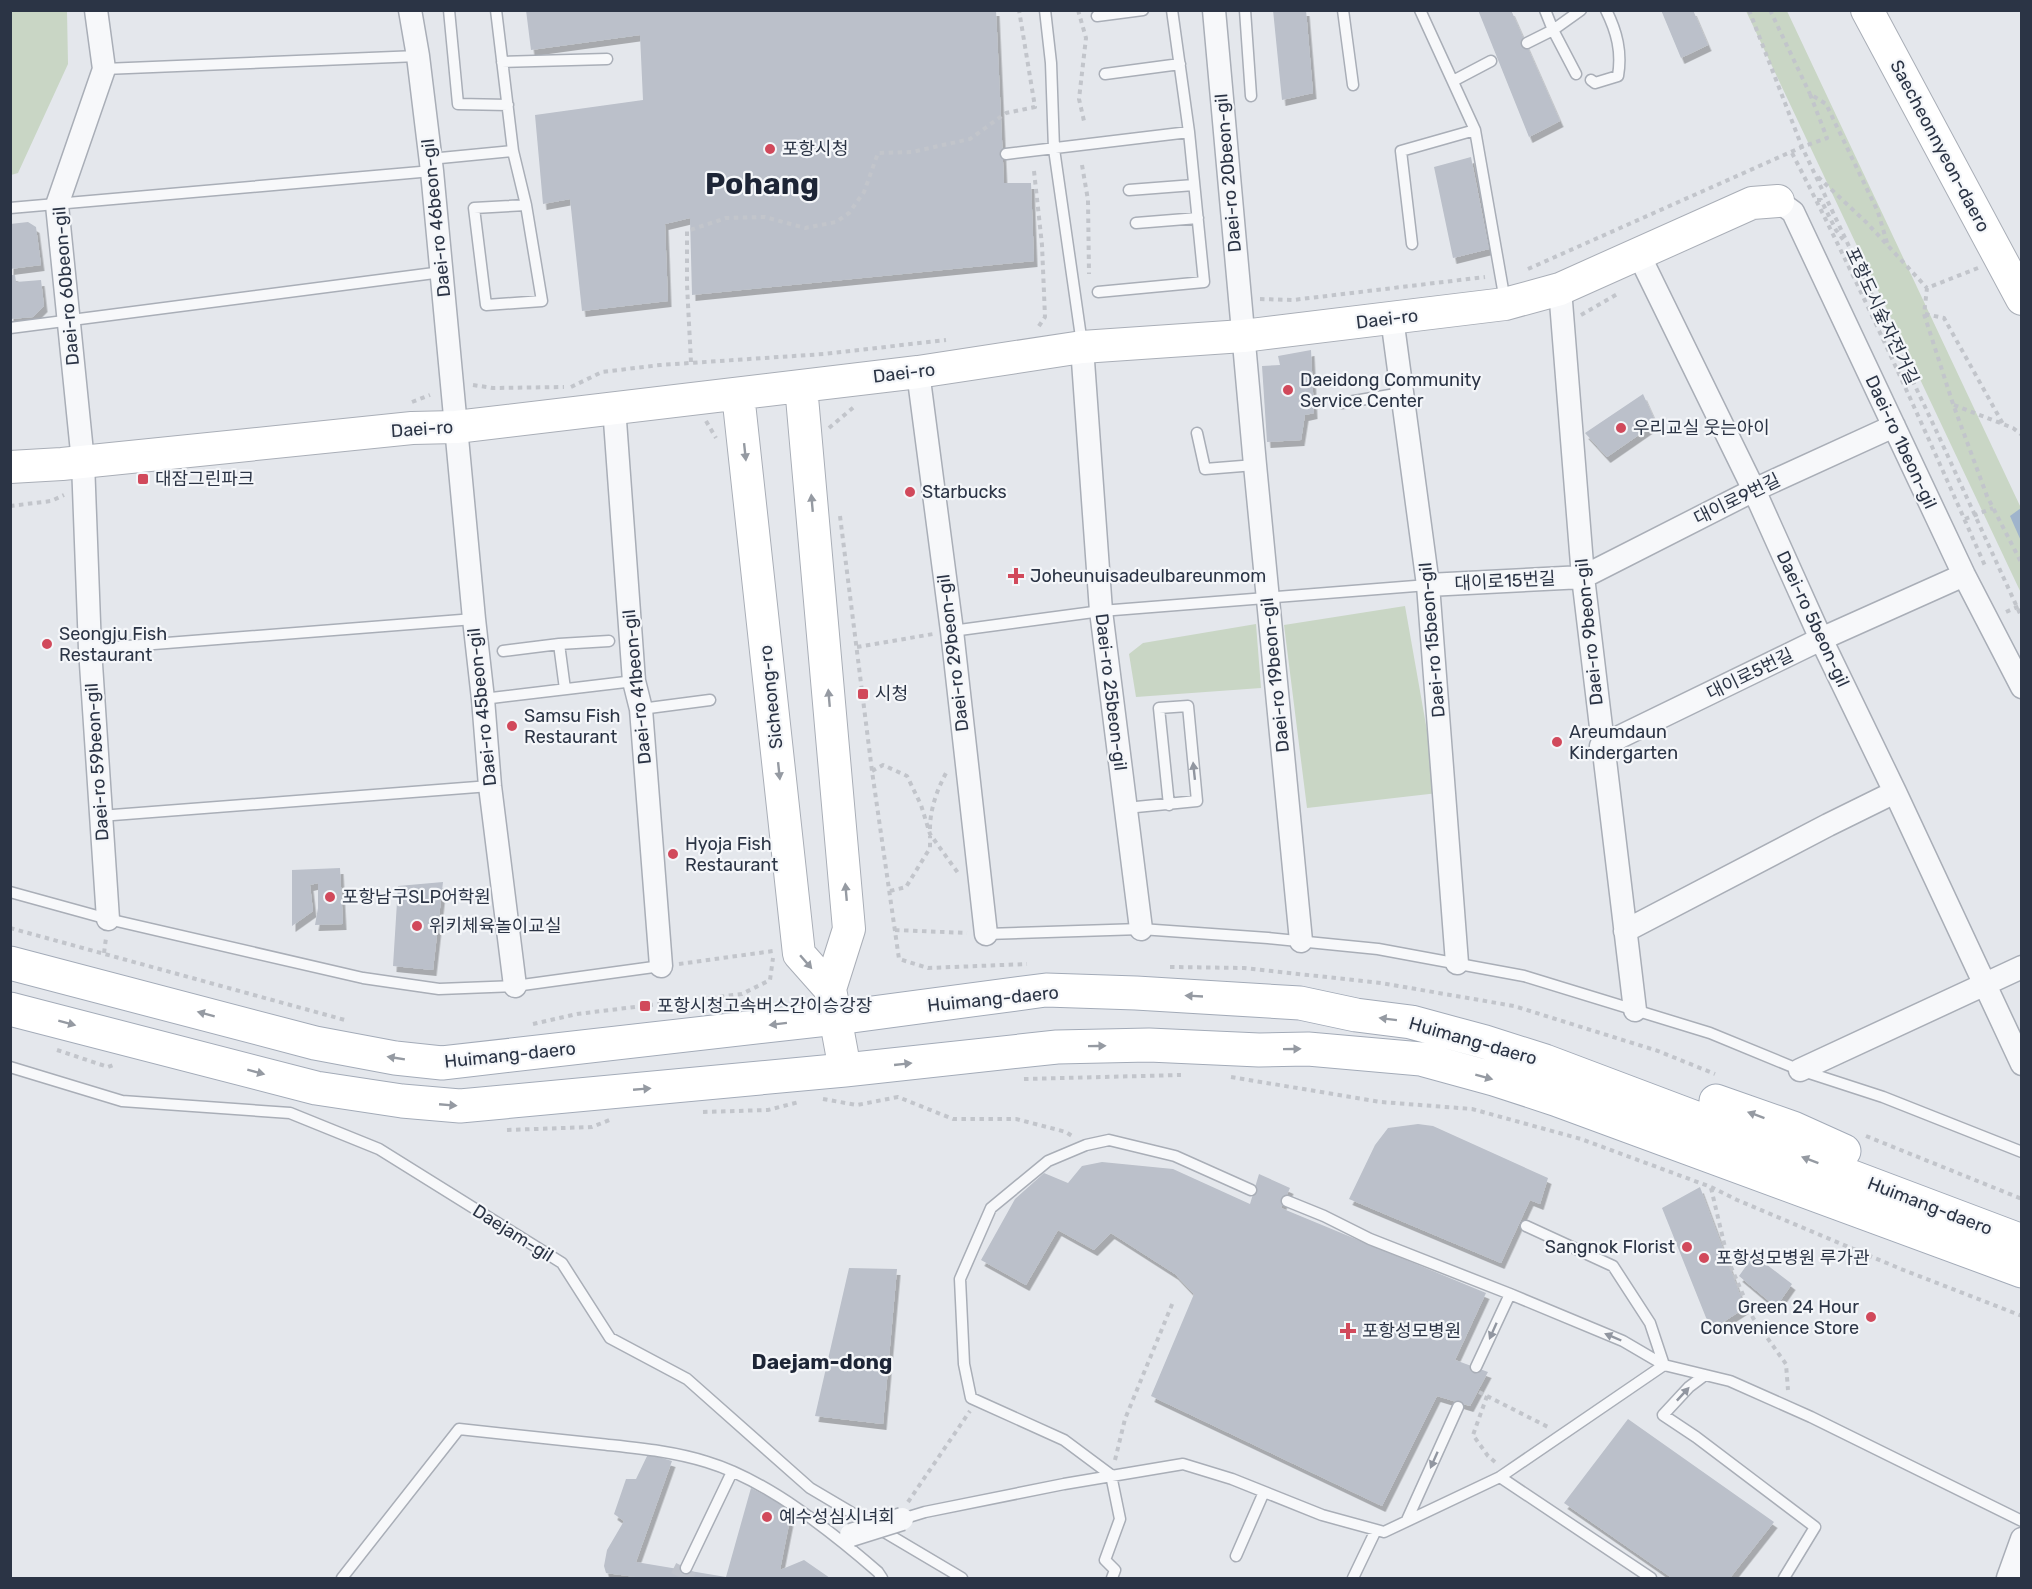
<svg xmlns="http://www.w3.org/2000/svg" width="2032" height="1589" font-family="Rubik,'Noto Sans KR',sans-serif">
<defs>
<filter id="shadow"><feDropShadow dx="3.5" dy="6" stdDeviation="0" flood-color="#0004"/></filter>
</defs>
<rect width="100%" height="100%" fill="#e4e7ec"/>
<!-- green -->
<path fill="#c9d6c5" d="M 10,11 L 67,11 L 68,64 L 18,173 L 11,175 Z
M 1746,11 L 1787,11 L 2021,508 L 2021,593 Z
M 1405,606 L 1438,793 L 1307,808 L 1284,625 Z
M 1256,624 L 1261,688 L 1136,697 L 1129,654 L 1143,643 Z"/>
<!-- water -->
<path fill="#9fb4cc" d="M 2021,508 L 2021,541 L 2010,516 Z"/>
<!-- building -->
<path fill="#bbc0ca" filter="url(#shadow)" d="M 526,10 L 996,10 L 1004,183 L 1031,183 L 1034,261 L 692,295 L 690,218 L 665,224 L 668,301 L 582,311 L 570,199 L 543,204 L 535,115 L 643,100 L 640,35 L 531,50 Z
M 1273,10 L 1306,10 L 1313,93 L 1282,100 Z
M 1478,10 L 1511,10 L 1560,121 L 1529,137 Z
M 1661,10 L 1693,10 L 1708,45 L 1681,58 Z
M 1471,157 L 1489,249 L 1453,258 L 1434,167 Z
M 28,222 L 36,227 L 41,265 L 10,269 L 10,224 Z
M 10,275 L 15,275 L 16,282 L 41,280 L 44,306 L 33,317 L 10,319 Z
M 1311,350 L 1314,413 L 1305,415 L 1301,440 L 1267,442 L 1262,366 L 1280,365 L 1278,356 Z
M 1643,394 L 1656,423 L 1607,457 L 1585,433 Z
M 340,868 L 343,924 L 315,925 L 318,908 L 318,883 L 310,885 L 313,911 L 292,926 L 292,870 Z
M 443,882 L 433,970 L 393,966 L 398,886 Z
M 1418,1124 L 1433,1126 L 1548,1178 L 1540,1204 L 1530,1200 L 1501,1263 L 1349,1199 L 1375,1145 L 1388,1128 Z
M 1102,1162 L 1173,1169 L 1250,1204 L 1259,1174 L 1290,1188 L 1281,1208 L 1486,1293 L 1455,1360 L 1488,1372 L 1470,1406 L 1437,1396 L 1382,1506 L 1151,1396 L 1194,1294 L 1175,1274 L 1111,1233 L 1094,1250 L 1058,1230 L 1026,1285 L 981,1260 L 1015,1199 L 1044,1173 L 1068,1183 L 1082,1166 Z
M 1700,1187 L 1745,1308 L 1711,1330 L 1662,1208 Z
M 1754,1255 L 1792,1284 L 1776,1307 L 1739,1276 Z
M 849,1268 L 897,1269 L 883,1424 L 815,1416 Z
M 1628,1419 L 1774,1522 L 1730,1578 L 1672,1578 L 1564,1503 Z
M 648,1454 L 672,1461 L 636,1562 L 726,1577 L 751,1488 L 792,1509 L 780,1570 L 804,1560 L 830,1578 L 643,1578 L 606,1573 L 604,1566 L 607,1550 L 624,1521 L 614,1514 L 626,1479 L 636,1479 Z"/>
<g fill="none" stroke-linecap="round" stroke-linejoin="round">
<!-- street-tunnel -->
<path stroke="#bfc3cb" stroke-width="22" stroke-dasharray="22 11" stroke-linecap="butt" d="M 681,1578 L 686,1568"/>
<!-- lane casing -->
<g stroke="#a9aeb7" stroke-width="13">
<path id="lane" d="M 449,10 L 458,104 L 508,105
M 1045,10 L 1051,63 L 1054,149 L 1082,344
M 1245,10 L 1251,96
M 1343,10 L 1353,85
M 1420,10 L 1475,130 L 1505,301
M 1097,16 L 1143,10
M 1527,43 L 1553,30 L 1545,10
M 502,62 L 607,59
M 104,69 L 418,56
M 1105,74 L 1180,64
M 1576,74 L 1553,30 L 1581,10
M 1591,80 L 1595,83 L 1618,76 C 1622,52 1617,32 1606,10
M 1453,81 L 1491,61
M 513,151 L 526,205 L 474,208 L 486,305 L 542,301 L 526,205
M 1006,154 L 1189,132
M 430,159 L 513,151 L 496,10
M 1129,190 L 1194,185
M 10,208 L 432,171
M 1136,223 L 1198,218
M 1412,244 L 1401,151 L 1475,130
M 1098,292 L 1204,282 L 1189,132 L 1172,10
M 10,328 L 442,272
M 1342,403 L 1402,393
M 1197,433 L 1205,469 L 1255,465
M 952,631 L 1101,611 L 1428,585
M 559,644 L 609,641
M 90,649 L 474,619
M 503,651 L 559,644 L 565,689
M 483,699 L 634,681
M 641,709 L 710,700
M 1126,808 L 1197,801 L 1188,706 L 1159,708 L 1169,805
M 100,816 L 490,786
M 10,892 L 108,919 L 363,978 L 439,989 L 515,986 L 661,966
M 986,934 L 1141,929 L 1268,938 L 1378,949 L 1524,976 L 1710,1033 L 1800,1070 L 1883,1097 L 2022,1152
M 10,1067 L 122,1101 L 290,1113 L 379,1149 L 562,1263 L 610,1338 L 687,1379 L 810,1488 L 962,1578
M 1287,1201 L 1324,1216 L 1370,1239 L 1510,1294 L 1623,1341 L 1664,1365 L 1730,1381 L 1811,1417 L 2022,1521
M 1526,1226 L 1613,1266 L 1650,1323 L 1664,1365
M 1476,1367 L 1510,1294
M 1705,1375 L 1689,1387 L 1663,1415 L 1696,1437 L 1815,1527 L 1784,1578
M 1500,1477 L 1651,1578
M 902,1519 L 925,1512 L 1064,1484 L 1183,1464 L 1232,1479 L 1322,1515 L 1384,1532 L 1500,1477 L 1664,1365
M 1407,1520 L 1458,1407
M 1236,1556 L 1264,1492
M 686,1568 L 732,1472
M 342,1578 L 459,1429 C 506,1434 553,1439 600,1444 C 636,1448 672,1451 707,1462 C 767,1480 832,1532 878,1572 L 882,1578
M 1112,1578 L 1115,1570 L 1105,1560 L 1120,1519 L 1111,1475 L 1064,1440 L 971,1398 L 964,1364 L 960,1279 L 991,1208 L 1048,1161 L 1086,1145 L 1109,1140 L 1175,1156 L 1251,1190
M 1353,1578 L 1376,1530"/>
</g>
<!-- street casing -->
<g stroke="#a9aeb7" stroke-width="25">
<path id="street" d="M 96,10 L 104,69 L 57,205 L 83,462 L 90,649 L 108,919
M 410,10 L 418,56 L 432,171 L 474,619 L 483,699 L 490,786 L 515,986
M 1214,10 L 1255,465 L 1301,941
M 1778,201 L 1793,212 L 1964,575 L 2022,687
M 1639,255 L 1754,490 L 1821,639 L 1895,792 L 2022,1064
M 1560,289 L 1583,577 L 1635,1010
M 1392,318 L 1428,585 L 1457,963
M 1082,347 L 1101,611 L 1141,929
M 918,372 L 952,631 L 986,934
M 614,407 L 634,681 L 641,709 L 661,966
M 1428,585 L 1583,577 L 1754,490 L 1894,426
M 1601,746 L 1821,639 L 1964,575
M 1625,931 L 1828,825 L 1895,792
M 1800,1070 L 2022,967
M 2008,1578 L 2022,1539"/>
</g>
<!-- secondary casing -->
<g stroke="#a9aeb7" stroke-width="34">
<path id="secondary" d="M 1867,10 L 2022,299
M 801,386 L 849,929 L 830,989
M 738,394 L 799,954 L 830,989 L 845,1070
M 10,467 L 62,464 L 412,428 L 456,427 L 918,372 L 1082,347 L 1243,336 L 1505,304 L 1560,289 L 1752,203 L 1778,201"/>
</g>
<!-- primary casing -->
<g stroke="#a3abb8" stroke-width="35">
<path id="primary" d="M 10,963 L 315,1043 L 395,1058 L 442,1063 L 836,1018 L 1046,990 L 1136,993 L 1300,1003 L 1356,1015 L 1411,1022 L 1485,1042 L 1545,1061 L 2022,1241
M 10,1009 L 316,1088 L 402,1101 L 460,1106 L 845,1070 L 1057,1047 L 1149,1045 L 1259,1050 L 1308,1049 L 1421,1059 L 1494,1079 L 1555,1099 L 2022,1271
M 1716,1101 L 1793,1128 L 1844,1151"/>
</g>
<!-- path -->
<path stroke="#c2c5cb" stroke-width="4" stroke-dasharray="4.5 4.5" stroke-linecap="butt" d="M 1078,10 L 1086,38 L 1079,99 L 1084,121
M 1749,10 L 1802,147 L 1935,428 L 2022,618
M 1770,10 L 1810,94
M 1792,153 C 1862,288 1924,428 1986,568
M 1082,165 L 1088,200 L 1089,274
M 1034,171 L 1042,245 L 1045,317 L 1037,329
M 1818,177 L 1867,223 L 1927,288
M 1817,200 L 1821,200 L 1836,230 L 1845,242
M 1978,268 L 1927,288 L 1924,314 L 1953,404 L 1987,496 L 2022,564
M 1528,269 L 1802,147 L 1827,138 L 1810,94 L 1826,104 L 1878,212 L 1888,246
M 1260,299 L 1293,300 L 1485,277
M 1925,314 L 1944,318 L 2003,424
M 1581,315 L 1619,293
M 691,362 L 687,285 L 687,231 L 726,218 L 765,217 L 805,228 L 836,222 L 849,213 L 864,192 L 878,153 L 912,152 L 970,139 L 1006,113 L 1035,107 L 1019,10
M 473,385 L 493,388 L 564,387
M 571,387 L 602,372 L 660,365 L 824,354 L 946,340
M 412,402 L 430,395
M 1954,405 L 2013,428 L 2022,435
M 706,421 L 716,438
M 829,428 L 855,406
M 10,506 L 51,501 L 64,495
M 840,516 L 872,771 L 899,959 L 928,968 L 1027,964
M 1965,519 L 1993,508
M 2006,612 L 2022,605
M 857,647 L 933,634
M 872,771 L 883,765 L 907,776 L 921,805 L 930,834 L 958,873
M 930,829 C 930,809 937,790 946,773
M 890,891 L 906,887 L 930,848 L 930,836
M 10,928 L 345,1020
M 895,930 L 967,933
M 104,953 L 106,938
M 679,964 L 773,951
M 1170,967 L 1244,968 L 1381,983 L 1514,1006 L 1658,1051 L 1715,1074
M 533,1024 L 577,1014 L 742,994 L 770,980 L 773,958
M 57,1050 L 108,1067 L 116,1064
M 1231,1077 L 1381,1102 L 1472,1109 L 1581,1139 L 1711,1187 L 1737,1200 L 1901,1269 L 2022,1316
M 1024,1079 L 1181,1075
M 823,1099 L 857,1105 L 898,1097 L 953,1119 L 1016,1119 L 1066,1132 L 1072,1136
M 703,1112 L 768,1110 L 799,1102
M 507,1130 L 592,1127 L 612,1119
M 1866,1136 L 2022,1199
M 1711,1188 L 1728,1260 L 1753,1318 L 1786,1364 L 1788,1390
M 1479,1392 L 1548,1427
M 1487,1396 L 1473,1435 L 1488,1456 L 1495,1462
M 1115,1460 L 1125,1419 L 1173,1302
M 908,1502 L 970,1411"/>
<!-- lane -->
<use href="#lane" stroke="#f7f8fa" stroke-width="10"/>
<!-- street -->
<use href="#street" stroke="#f7f8fa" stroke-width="22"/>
<!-- secondary -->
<use href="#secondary" stroke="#fff" stroke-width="32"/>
<!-- primary -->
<use href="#primary" stroke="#fff" stroke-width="33"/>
<!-- street-bridge casing -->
<g stroke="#a9aeb7" stroke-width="25" stroke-linecap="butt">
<path id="street-bridge" d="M 851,1535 L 902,1519"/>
</g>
<!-- street-bridge -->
<use href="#street-bridge" stroke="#f7f8fa" stroke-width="22"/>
</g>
<!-- one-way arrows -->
<defs><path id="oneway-solid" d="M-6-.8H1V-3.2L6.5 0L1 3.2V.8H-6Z" transform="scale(1.5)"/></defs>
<g fill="#959aa2">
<use href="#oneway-solid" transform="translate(745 452) rotate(84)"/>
<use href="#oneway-solid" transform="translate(812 503) rotate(-95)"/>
<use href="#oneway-solid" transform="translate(829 698) rotate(-95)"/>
<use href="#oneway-solid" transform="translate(779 771) rotate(84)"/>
<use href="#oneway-solid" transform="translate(846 892) rotate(-95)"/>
<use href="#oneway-solid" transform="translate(806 962) rotate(49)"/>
<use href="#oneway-solid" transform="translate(1194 996) rotate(-177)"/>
<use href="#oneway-solid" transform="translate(206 1014) rotate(-165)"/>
<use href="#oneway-solid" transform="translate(1388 1019) rotate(-173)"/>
<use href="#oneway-solid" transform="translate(67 1023) rotate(15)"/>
<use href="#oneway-solid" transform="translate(778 1024) rotate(173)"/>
<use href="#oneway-solid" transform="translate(1097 1046) rotate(-1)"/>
<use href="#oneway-solid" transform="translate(1292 1049) rotate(-1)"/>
<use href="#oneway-solid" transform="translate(396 1058) rotate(-171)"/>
<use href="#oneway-solid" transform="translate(903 1064) rotate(-6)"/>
<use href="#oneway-solid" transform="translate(256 1072) rotate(15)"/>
<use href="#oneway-solid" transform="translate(1484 1077) rotate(15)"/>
<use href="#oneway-solid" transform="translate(642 1089) rotate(-5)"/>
<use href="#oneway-solid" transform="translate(448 1105) rotate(5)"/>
<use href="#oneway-solid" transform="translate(1756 1115) rotate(-160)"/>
<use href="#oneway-solid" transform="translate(1810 1160) rotate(-159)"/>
</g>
<g fill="#9196a0">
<use href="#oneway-solid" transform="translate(1194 771) rotate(-96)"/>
<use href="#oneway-solid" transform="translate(1493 1331) rotate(114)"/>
<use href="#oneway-solid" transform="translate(1613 1337) rotate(-157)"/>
<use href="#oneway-solid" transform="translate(1683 1394) rotate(-47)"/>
<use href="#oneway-solid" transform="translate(1434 1460) rotate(114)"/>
</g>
<!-- markers -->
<g fill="#d1495b" stroke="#f4f6f9" stroke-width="2">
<circle cx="770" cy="149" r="6"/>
<circle cx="1288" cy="390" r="6"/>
<circle cx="1621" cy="428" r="6"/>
<rect x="137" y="473" width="12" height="12" rx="3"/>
<circle cx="910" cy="492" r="6"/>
<path d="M1013 567h6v6h6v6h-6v6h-6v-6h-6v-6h6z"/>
<circle cx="47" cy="644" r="6"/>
<rect x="857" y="688" width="12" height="12" rx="3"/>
<circle cx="512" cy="726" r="6"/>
<circle cx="1557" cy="742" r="6"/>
<circle cx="673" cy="854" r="6"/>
<circle cx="330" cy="897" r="6"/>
<circle cx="417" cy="926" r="6"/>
<rect x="639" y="1000" width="12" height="12" rx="3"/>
<circle cx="1687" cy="1247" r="6"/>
<circle cx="1704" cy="1258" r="6"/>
<circle cx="1871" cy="1317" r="6"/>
<path d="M1345 1322h6v6h6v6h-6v6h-6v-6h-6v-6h6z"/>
<circle cx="767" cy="1517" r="6"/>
</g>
<g text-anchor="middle" stroke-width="4.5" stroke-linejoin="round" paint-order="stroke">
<!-- street labels -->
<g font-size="18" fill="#2b3445" stroke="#f4f6f9">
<text transform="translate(1940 146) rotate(62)" y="6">Saecheonnyeon-daero</text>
<text transform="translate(1228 173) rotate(-95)" y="6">Daei-ro 20beon-gil</text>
<text transform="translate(436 218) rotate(-96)" y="6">Daei-ro 46beon-gil</text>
<text transform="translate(66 286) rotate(-95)" y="6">Daei-ro 60beon-gil</text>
<text transform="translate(1882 316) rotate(65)" y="6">포항도시숲자전거길</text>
<text transform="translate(1387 319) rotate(-7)" y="6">Daei-ro</text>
<text transform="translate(904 373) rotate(-7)" y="6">Daei-ro</text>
<text transform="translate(422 429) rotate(-4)" y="6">Daei-ro</text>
<text transform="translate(1901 442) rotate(65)" y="6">Daei-ro 1beon-gil</text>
<text transform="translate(1737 499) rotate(-26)" y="6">대이로9번길</text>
<text transform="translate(1505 581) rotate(-3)" y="6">대이로15번길</text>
<text transform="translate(1813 619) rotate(65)" y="6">Daei-ro 5beon-gil</text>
<text transform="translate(1589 632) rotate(-96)" y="6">Daei-ro 9beon-gil</text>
<text transform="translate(1432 640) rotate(-95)" y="6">Daei-ro 15beon-gil</text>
<text transform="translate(953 653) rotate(-97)" y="6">Daei-ro 29beon-gil</text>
<text transform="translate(1750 674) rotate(-26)" y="6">대이로5번길</text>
<text transform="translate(1275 675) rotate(-96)" y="6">Daei-ro 19beon-gil</text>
<text transform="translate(637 687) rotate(-96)" y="6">Daei-ro 41beon-gil</text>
<text transform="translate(1111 692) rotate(83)" y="6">Daei-ro 25beon-gil</text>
<text transform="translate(771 697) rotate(-96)" y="6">Sicheong-ro</text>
<text transform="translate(482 707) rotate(-96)" y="6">Daei-ro 45beon-gil</text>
<text transform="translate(97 762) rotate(-94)" y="6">Daei-ro 59beon-gil</text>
<text transform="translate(993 999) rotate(-6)" y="6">Huimang-daero</text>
<text transform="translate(1473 1041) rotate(16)" y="6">Huimang-daero</text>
<text transform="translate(510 1055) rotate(-6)" y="6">Huimang-daero</text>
<text transform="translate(1930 1206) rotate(21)" y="6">Huimang-daero</text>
<text transform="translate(513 1233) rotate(32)" y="6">Daejam-gil</text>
</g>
<!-- poi labels -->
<g font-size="18" fill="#2b3445" stroke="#f4f6f9" text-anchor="start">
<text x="782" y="155">포항시청</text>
<text x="1300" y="386">Daeidong Community<tspan x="1300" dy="21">Service Center</tspan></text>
<text x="1633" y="434">우리교실 웃는아이</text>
<text x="155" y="485">대잠그린파크</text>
<text x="922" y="498">Starbucks</text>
<text x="1030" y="582">Joheunuisadeulbareunmom</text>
<text x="59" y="640">Seongju Fish<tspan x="59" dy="21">Restaurant</tspan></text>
<text x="875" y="700">시청</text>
<text x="524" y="722">Samsu Fish<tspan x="524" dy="21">Restaurant</tspan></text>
<text x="1569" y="738">Areumdaun<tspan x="1569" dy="21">Kindergarten</tspan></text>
<text x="685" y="850">Hyoja Fish<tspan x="685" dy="21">Restaurant</tspan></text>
<text x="342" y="903">포항남구SLP어학원</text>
<text x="429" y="932">위키체육놀이교실</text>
<text x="657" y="1012">포항시청고속버스간이승강장</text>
<text x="1675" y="1253" text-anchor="end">Sangnok Florist</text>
<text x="1716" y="1264">포항성모병원 루가관</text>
<text x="1859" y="1313" text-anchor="end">Green 24 Hour<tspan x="1859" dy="21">Convenience Store</tspan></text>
<text x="1362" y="1337">포항성모병원</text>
<text x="779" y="1523">예수성심시녀회</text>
</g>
<!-- quarter labels -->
<g font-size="21" font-weight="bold" fill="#1d2536" stroke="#f4f6f9">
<text x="822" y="1369">Daejam-dong</text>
</g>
<!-- town labels -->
<g font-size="30" font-weight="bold" fill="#1d2536" stroke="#f4f6f9">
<text x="762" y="194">Pohang</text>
</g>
</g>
<!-- border -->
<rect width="2032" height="1589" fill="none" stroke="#2b3445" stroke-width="24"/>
</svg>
